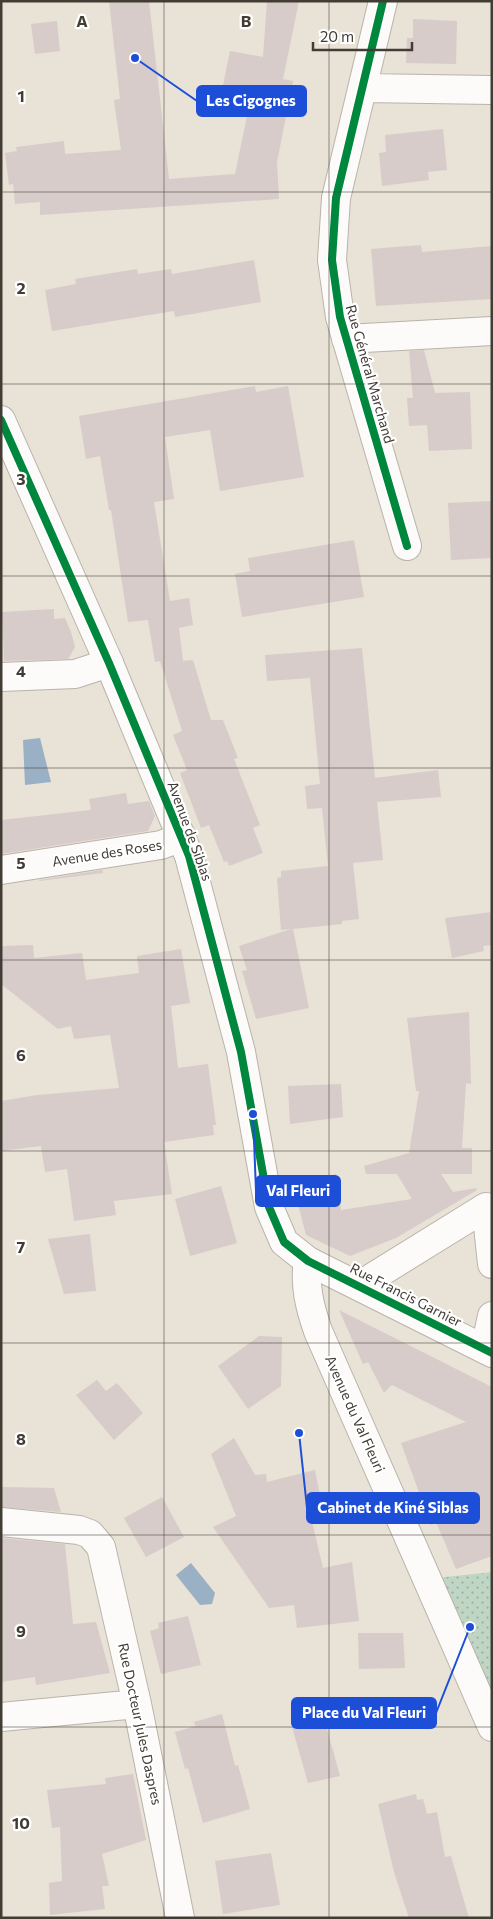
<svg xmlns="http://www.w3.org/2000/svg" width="493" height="1919" font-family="Commissioner,sans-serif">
<defs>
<pattern id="park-dots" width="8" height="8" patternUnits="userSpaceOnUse" patternTransform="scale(1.25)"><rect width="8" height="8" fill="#c0d6c4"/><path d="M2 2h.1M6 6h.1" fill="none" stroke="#9eafa0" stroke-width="1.8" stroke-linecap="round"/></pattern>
</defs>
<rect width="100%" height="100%" fill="#e9e2d7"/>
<!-- park -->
<path fill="url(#park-dots)" d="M 492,1572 L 492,1694 L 427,1579 Z"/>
<!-- water -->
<path fill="#9ab0c5" d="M 40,738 L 51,782 L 25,785 L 23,740 Z
M 191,1563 L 215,1593 L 212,1604 L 200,1605 L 176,1575 Z"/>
<!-- building -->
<path fill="#d7ccc9" d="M 109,1 L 149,1 L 169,179 L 235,174 L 247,116 L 218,110 L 230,51 L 263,57 L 267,1 L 299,1 L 283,79 L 293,81 L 277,162 L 279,199 L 40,215 L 40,202 L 15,204 L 13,184 L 9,185 L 5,153 L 17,151 L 16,147 L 64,141 L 65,154 L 121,150 L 114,100 L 120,99 Z
M 413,19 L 457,21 L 456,64 L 406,63 L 407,38 L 413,38 Z
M 57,21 L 60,51 L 35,54 L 31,24 Z
M 443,129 L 447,170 L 428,172 L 429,180 L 382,186 L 379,153 L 386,152 L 385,135 Z
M 421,245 L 422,252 L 492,246 L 492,299 L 376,306 L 371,249 Z
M 254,260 L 261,302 L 175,317 L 174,311 L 52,331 L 45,290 L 76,284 L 75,279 L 137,269 L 138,274 L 171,269 L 172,274 Z
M 424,350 L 435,393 L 470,392 L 472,449 L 429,451 L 427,425 L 409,426 L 407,398 L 413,398 L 409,351 Z
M 255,386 L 256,392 L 288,386 L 304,477 L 220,491 L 210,430 L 165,437 L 174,499 L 154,502 L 170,601 L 189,598 L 193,625 L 179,628 L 183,661 L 193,660 L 211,720 L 223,720 L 238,758 L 234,759 L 260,825 L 253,828 L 263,853 L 229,866 L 227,861 L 224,862 L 209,825 L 201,828 L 180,773 L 187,770 L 173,735 L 182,731 L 160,661 L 155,662 L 148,620 L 128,622 L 111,510 L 109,510 L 100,456 L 86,459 L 79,416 Z
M 492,501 L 492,558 L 451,560 L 448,503 Z
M 354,540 L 364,597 L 242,617 L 235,574 L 250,571 L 248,558 Z
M 54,609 L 54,619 L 65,618 L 71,632 L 75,647 L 70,656 L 68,659 L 4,661 L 2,612 Z
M 362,648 L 375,778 L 438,770 L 441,797 L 377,802 L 383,860 L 353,863 L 359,919 L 342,921 L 342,924 L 293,929 L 309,1008 L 256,1019 L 242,971 L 247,970 L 239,946 L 291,929 L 281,930 L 277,878 L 281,877 L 281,871 L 328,866 L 322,808 L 307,809 L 305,786 L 320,784 L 310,678 L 267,681 L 265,655 Z
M 126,793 L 128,804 L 149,801 L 155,816 L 148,831 L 1,854 L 1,820 L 91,810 L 89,799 Z
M 102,870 L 103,873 L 39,881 L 39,880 Z
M 492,912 L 492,945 L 483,946 L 484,951 L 452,958 L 445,918 Z
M 33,945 L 34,958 L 82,953 L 86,980 L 139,973 L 137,956 L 181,949 L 190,1003 L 171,1006 L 178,1068 L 208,1064 L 216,1125 L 213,1125 L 214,1135 L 164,1142 L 172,1194 L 114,1201 L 116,1215 L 74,1221 L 67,1169 L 45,1172 L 41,1146 L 1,1151 L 1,1101 L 37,1095 L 119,1088 L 110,1035 L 74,1039 L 71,1026 L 58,1029 L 1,984 L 1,946 Z
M 469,1012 L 471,1084 L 466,1083 L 462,1148 L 472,1148 L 472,1174 L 441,1174 L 453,1192 L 476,1188 L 477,1190 L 396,1238 L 350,1256 L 306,1235 L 293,1185 L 336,1174 L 341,1210 L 412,1199 L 397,1174 L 366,1174 L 364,1166 L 409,1153 L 419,1091 L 416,1091 L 407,1018 Z
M 341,1084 L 343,1117 L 290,1124 L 288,1086 Z
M 221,1186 L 237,1243 L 190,1256 L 175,1199 Z
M 90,1234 L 96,1291 L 64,1294 L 48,1239 Z
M 339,1310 L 492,1387 L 492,1556 L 456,1569 L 436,1522 L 431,1525 L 401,1443 L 466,1422 L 392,1385 L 384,1393 L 368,1362 L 363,1364 Z
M 259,1336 L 282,1337 L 281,1386 L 248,1409 L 218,1366 Z
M 97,1380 L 106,1391 L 117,1383 L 143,1413 L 114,1440 L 76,1395 Z
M 234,1438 L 255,1475 L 266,1474 L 267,1482 L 315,1470 L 323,1510 L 310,1513 L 323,1568 L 352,1562 L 359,1621 L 297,1628 L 294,1605 L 269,1608 L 213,1527 L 236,1516 L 211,1454 Z
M 1,1487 L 54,1488 L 61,1512 L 1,1507 Z
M 162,1497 L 184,1537 L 146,1557 L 124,1518 Z
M 1,1538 L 65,1544 L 73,1624 L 96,1622 L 110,1673 L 36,1685 L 35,1677 L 1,1682 Z
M 188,1616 L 201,1665 L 161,1674 L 150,1631 L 159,1628 L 158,1623 Z
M 358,1633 L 403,1633 L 405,1668 L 359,1669 Z
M 222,1714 L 235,1766 L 238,1765 L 250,1809 L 203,1823 L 188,1768 L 185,1769 L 175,1732 L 196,1726 L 194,1722 Z
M 324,1718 L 340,1776 L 308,1783 L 292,1727 Z
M 133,1774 L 146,1840 L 102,1854 L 109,1886 L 102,1886 L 105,1909 L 50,1915 L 49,1883 L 62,1881 L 60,1827 L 52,1828 L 47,1790 L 106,1784 L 105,1778 Z
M 416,1794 L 417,1800 L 423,1799 L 427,1814 L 437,1812 L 445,1857 L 451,1856 L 469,1918 L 409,1918 L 394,1872 L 378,1804 Z
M 271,1853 L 280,1905 L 223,1914 L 215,1861 Z"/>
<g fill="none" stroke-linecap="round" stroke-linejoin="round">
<!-- street casing -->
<g stroke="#b9b3aa" stroke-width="30">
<path id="street" d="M 383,1 L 336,198 L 332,260 L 340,317 L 407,546
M 364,88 L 492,90
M 346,339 L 492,331
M 1,677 L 75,674 L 109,663
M 1,870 L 161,845 L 182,837
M 308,1261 C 304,1285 310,1308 318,1331 L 492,1727
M 360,1285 L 486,1207 L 492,1264
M 485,1349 L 492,1316
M 1,1522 L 79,1530 L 90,1534 L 101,1547 L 137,1704 L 180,1918
M 1,1717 L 137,1704"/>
</g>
<!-- secondary casing -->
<g stroke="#b9b3aa" stroke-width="30">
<path id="secondary" d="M 1,420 L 109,663 L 189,856 L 241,1052 L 269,1207 L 284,1242 L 308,1261 L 492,1353"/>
</g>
<!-- street -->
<use href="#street" stroke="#fcfbf9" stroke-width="28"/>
<!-- secondary -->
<use href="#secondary" stroke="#fcfbf9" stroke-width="28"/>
<!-- cycleway casing -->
<g stroke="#fff" stroke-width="11">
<path id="cycleway" d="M 383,1 L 336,198 L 332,260 L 340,317 L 407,546
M 1,420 L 109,663 L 189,856 L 241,1052 L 269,1207 L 284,1242 L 308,1261 L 492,1353"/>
</g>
<!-- cycleway -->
<use href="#cycleway" stroke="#00873e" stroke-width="8"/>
</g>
<!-- grid -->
<path fill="none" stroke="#423c34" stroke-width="1" stroke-opacity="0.55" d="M 164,1 L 164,1918M 329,1 L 329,1918M 1,192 L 492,192M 1,384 L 492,384M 1,576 L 492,576M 1,768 L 492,768M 1,960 L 492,960M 1,1151 L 492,1151M 1,1343 L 492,1343M 1,1535 L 492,1535M 1,1727 L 492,1727"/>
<g text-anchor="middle" stroke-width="4.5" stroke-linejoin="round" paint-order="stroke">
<!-- street labels -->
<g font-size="14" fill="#423c34" stroke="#fff">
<text transform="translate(370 374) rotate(74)" y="5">Rue Général Marchand</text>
<text transform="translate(190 831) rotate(70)" y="5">Avenue de Siblas</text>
<text transform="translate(107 853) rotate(-9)" y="5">Avenue des Roses</text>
<text transform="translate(406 1295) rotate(27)" y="5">Rue Francis Garnier</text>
<text transform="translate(355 1414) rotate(66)" y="5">Avenue du Val Fleuri</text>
<text transform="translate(140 1724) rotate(78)" y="5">Rue Docteur Jules Daspres</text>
</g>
</g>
<g font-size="16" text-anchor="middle" font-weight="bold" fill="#423c34" stroke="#fff" stroke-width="4.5" stroke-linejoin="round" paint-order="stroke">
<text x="82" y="27">A</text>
<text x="246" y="27">B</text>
<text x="21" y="102">1</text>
<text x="21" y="294">2</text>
<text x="21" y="485">3</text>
<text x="21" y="677">4</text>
<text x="21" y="869">5</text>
<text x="21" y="1061">6</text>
<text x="21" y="1253">7</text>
<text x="21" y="1445">8</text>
<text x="21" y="1637">9</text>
<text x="21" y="1829">10</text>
</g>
<!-- callouts -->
<path fill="none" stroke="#1d4ed8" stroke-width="2" d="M135 58L197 101M253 1114L256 1191M299 1433L307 1508M470 1627L436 1713"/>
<g fill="#1d4ed8" stroke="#fff" stroke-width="2">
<circle cx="135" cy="58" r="5"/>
<circle cx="253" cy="1114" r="5"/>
<circle cx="299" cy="1433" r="5"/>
<circle cx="470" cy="1627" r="5"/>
</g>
<g fill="#1d4ed8" stroke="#1d4ed8" stroke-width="2">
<rect x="197" y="86" width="109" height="30" rx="5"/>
<rect x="256" y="1176" width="84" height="30" rx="5"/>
<rect x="307" y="1493" width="172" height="30" rx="5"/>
<rect x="292" y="1698" width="144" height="30" rx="5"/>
</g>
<g font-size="15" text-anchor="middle" font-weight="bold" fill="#fff">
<text x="251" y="106">Les Cigognes</text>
<text x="298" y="1196">Val Fleuri</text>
<text x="393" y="1513">Cabinet de Kiné Siblas</text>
<text x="364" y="1718">Place du Val Fleuri</text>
</g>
<!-- border -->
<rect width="493" height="1919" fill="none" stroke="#423c34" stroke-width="5"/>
<!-- scale -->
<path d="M313 42v8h99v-8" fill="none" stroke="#423c34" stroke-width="2.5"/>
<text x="320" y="42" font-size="15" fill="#423c34" stroke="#ffffff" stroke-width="4" paint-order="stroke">20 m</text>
</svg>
